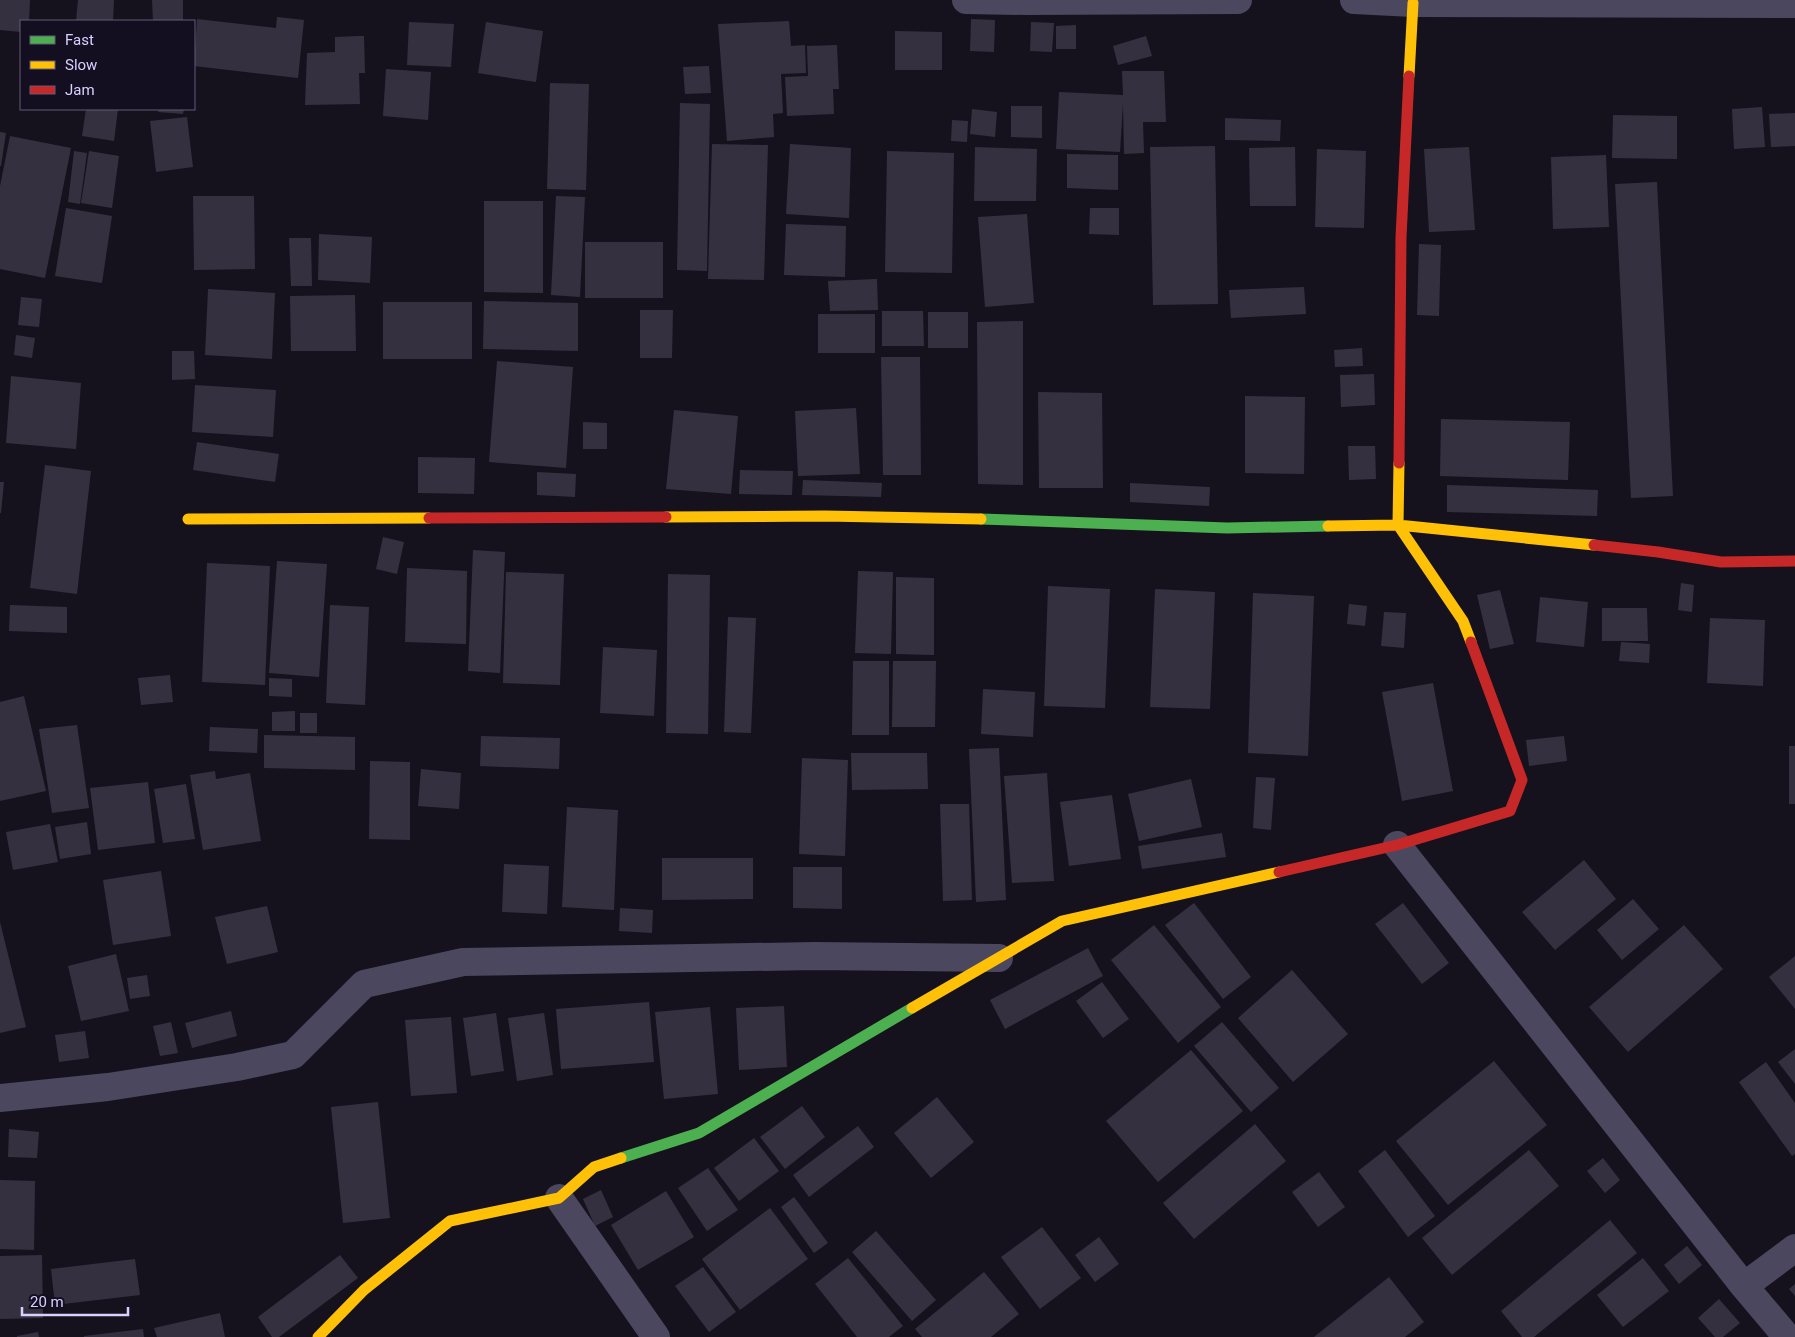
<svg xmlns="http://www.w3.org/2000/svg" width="1795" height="1337" font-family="Roboto,sans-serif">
<rect width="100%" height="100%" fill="#15121d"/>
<!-- building -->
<path fill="#35303f" d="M 0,0 L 30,0 L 29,21 L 21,21 L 21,32 L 0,30 Z
M 78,0 L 114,0 L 113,21 L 76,21 Z
M 152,0 L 183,0 L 183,21 L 153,21 Z
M 277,17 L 304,20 L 298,78 L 194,66 L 197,19 L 276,28 Z
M 971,19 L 995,20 L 994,52 L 970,51 Z
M 789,21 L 791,46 L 805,45 L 806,73 L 781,74 L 783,113 L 773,114 L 774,137 L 727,141 L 718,24 Z
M 409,22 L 454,24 L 451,67 L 407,65 Z
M 486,22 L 543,31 L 536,82 L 478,73 Z
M 1031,22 L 1054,23 L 1052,52 L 1030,51 Z
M 1076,25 L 1076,49 L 1056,49 L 1056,26 Z
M 895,31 L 942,32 L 942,70 L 895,70 Z
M 358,36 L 364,36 L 365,73 L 359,73 L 360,104 L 305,105 L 307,53 L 335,52 L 335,37 Z
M 1146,36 L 1152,56 L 1118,65 L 1113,46 Z
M 837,45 L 839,89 L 833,89 L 834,114 L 787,116 L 785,77 L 808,76 L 807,46 Z
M 709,66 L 711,93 L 685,94 L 683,67 Z
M 386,69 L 431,72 L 428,120 L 383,116 Z
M 1122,71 L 1164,71 L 1166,122 L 1143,122 L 1144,153 L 1124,154 L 1123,104 L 1120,152 L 1056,149 L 1059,92 L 1123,95 Z
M 550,83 L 589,84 L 586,190 L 547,189 Z
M 680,103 L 710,104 L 707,271 L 677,270 Z
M 1011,106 L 1042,106 L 1042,138 L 1011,137 Z
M 1762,107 L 1765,147 L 1734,149 L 1732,109 Z
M 86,109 L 118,109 L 114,141 L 82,136 Z
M 159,109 L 184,109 L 183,114 L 158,112 Z
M 972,109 L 997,112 L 995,137 L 970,134 Z
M 1795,113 L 1795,146 L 1771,147 L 1769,114 Z
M 1613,115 L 1677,116 L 1677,159 L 1612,158 Z
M 187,117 L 193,167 L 156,172 L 150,121 Z
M 1225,118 L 1281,120 L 1280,141 L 1225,140 Z
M 952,120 L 968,121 L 967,142 L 951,141 Z
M 0,132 L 6,133 L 1,166 L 0,166 Z
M 10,136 L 71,148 L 45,278 L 0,269 L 0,186 Z
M 712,144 L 768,145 L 764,280 L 708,279 Z
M 790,144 L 851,148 L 849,218 L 786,214 Z
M 1215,146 L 1218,304 L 1153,305 L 1150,147 Z
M 975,147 L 1037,149 L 1036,201 L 974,201 Z
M 1295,147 L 1296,206 L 1250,206 L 1249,148 Z
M 1469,147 L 1475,230 L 1429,232 L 1424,149 Z
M 1317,149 L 1366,151 L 1364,228 L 1315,227 Z
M 74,151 L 87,153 L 80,204 L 68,202 Z
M 89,151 L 119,156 L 112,208 L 81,203 Z
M 887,151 L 954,153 L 952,273 L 885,272 Z
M 1067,154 L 1118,155 L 1118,190 L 1067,188 Z
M 1606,155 L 1609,227 L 1553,229 L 1551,157 Z
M 1657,182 L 1673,496 L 1631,498 L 1615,184 Z
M 193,196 L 254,196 L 255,269 L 194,270 Z
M 556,196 L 585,197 L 580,297 L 551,295 Z
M 484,201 L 543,201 L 543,293 L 484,292 Z
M 66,208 L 112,216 L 102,283 L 55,276 Z
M 1090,208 L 1119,208 L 1119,235 L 1089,234 Z
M 1027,214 L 1034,303 L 985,307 L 978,217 Z
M 786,224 L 846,226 L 845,277 L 784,275 Z
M 319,234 L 372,237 L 370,283 L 318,280 Z
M 289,238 L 311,238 L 312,286 L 291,286 Z
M 585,242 L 663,242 L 663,298 L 585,298 Z
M 1419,244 L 1441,245 L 1439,316 L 1417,315 Z
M 877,279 L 878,310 L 830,311 L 828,281 Z
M 1304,287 L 1306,314 L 1231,318 L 1229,290 Z
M 208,289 L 275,293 L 272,359 L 205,355 Z
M 355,295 L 356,351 L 291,351 L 290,296 Z
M 21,297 L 42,299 L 39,327 L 18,325 Z
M 484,301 L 578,303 L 578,351 L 483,349 Z
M 383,302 L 472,302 L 472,359 L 383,359 Z
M 640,310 L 673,310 L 672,358 L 640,358 Z
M 882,311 L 923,311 L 924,346 L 882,346 Z
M 928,312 L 968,312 L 968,348 L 928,348 Z
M 818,314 L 875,314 L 875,353 L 818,353 Z
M 1023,321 L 1023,485 L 978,484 L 977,322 Z
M 16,335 L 35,338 L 32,358 L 14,355 Z
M 1362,348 L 1363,366 L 1335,367 L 1334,350 Z
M 172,351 L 194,351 L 195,379 L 172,380 Z
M 881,357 L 920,357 L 921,475 L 883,475 Z
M 497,361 L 573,367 L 566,468 L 489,462 Z
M 1374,374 L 1375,405 L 1341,407 L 1340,375 Z
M 11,376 L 81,383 L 76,449 L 6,443 Z
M 195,385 L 276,390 L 273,437 L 192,432 Z
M 1038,392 L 1102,393 L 1103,488 L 1039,488 Z
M 1245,396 L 1305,397 L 1304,474 L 1245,473 Z
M 856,408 L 860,474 L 798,476 L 795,411 Z
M 674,410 L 738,416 L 731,494 L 666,489 Z
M 1441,419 L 1570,422 L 1568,480 L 1440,476 Z
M 583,422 L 607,423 L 607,449 L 583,449 Z
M 197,442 L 279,454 L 275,482 L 193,470 Z
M 1348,446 L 1375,446 L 1376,479 L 1349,480 Z
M 418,457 L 475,458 L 474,494 L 418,493 Z
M 45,465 L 91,471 L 77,594 L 30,588 Z
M 740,470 L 793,471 L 792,495 L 739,494 Z
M 537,472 L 576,474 L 575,497 L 537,495 Z
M 803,480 L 882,483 L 881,497 L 802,495 Z
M 0,482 L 4,482 L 1,513 L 0,513 Z
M 1130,483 L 1210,487 L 1209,506 L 1130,502 Z
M 1447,485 L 1598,490 L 1597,516 L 1447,512 Z
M 383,537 L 404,542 L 397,574 L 376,569 Z
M 473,550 L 505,552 L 500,673 L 468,671 Z
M 277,561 L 327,564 L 319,677 L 269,673 Z
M 207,563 L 270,566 L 265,685 L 202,682 Z
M 407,568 L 467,571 L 466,644 L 405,642 Z
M 858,571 L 893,572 L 891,654 L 855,653 Z
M 506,572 L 564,574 L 560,685 L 503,683 Z
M 668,574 L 710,575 L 708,734 L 666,733 Z
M 896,577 L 934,578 L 934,655 L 896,654 Z
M 1681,583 L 1694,585 L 1692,612 L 1678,610 Z
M 1048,586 L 1110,589 L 1105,708 L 1044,706 Z
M 1155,589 L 1215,592 L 1210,709 L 1150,707 Z
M 1500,590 L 1514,644 L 1490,649 L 1477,595 Z
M 1253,593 L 1314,596 L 1308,756 L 1248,753 Z
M 1540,597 L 1588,602 L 1584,647 L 1536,642 Z
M 1349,604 L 1367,606 L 1365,626 L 1347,624 Z
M 10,605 L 67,607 L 67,633 L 9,631 Z
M 330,605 L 369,607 L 365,705 L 326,703 Z
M 1602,608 L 1647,608 L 1648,641 L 1602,641 Z
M 1384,612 L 1406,613 L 1404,648 L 1381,646 Z
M 728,617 L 756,618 L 751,733 L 724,732 Z
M 1710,618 L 1765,620 L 1763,686 L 1707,683 Z
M 1621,642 L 1650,644 L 1649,663 L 1619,661 Z
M 603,647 L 657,650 L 654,716 L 600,713 Z
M 853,661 L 889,661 L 889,735 L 852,735 Z
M 893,661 L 936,661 L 935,727 L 892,727 Z
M 170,675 L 173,702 L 141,705 L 138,678 Z
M 269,678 L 292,679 L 292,697 L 269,696 Z
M 1433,683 L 1453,791 L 1402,801 L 1382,692 Z
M 983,689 L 1035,692 L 1033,737 L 981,734 Z
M 24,696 L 46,791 L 0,801 L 0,702 Z
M 295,711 L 295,731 L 272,731 L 272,712 Z
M 300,713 L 317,713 L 317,733 L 300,733 Z
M 77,725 L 89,808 L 52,813 L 39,729 Z
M 210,727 L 258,729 L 257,753 L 209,751 Z
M 264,735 L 355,737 L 355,770 L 264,768 Z
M 481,736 L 560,738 L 559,769 L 480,766 Z
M 1564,736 L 1567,761 L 1529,766 L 1526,740 Z
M 1789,746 L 1795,746 L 1795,804 L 1789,804 Z
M 999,748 L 1006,900 L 976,902 L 969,749 Z
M 851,753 L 927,753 L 928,789 L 852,790 Z
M 802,758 L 848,760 L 845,856 L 799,854 Z
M 370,761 L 410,762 L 410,840 L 369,839 Z
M 421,769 L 461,773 L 459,809 L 418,806 Z
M 215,771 L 216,779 L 250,773 L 261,841 L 203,850 L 190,775 Z
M 1047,773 L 1054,881 L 1012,883 L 1004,776 Z
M 1256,777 L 1275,778 L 1271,830 L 1253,828 Z
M 1191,779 L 1202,827 L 1139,841 L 1128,794 Z
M 148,782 L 155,843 L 98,850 L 90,788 Z
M 186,784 L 195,839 L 163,843 L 154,789 Z
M 1112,795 L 1121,859 L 1069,866 L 1060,802 Z
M 940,804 L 969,804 L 972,900 L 943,901 Z
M 567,807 L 618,810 L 614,910 L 562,907 Z
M 87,822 L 91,854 L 60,859 L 55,827 Z
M 50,824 L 58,862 L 13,870 L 6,832 Z
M 1222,833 L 1226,857 L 1142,869 L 1138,846 Z
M 662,858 L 753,858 L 753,899 L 662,900 Z
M 1584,860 L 1616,899 L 1555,950 L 1522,912 Z
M 504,864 L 549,866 L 547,914 L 502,912 Z
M 793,867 L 842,867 L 842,909 L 793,908 Z
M 161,871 L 171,936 L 113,945 L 103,880 Z
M 1633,899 L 1659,929 L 1622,960 L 1597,930 Z
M 1194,903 L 1251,977 L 1223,999 L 1165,925 Z
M 1403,903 L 1449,963 L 1422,984 L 1375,924 Z
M 267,906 L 278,952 L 227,964 L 215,917 Z
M 620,908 L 653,910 L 652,933 L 619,931 Z
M 0,922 L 26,1027 L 0,1033 Z
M 1154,925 L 1221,1007 L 1178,1043 L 1111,960 Z
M 1684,925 L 1723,969 L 1628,1052 L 1589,1007 Z
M 1088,948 L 1103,976 L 1005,1029 L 990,1000 Z
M 116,954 L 129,1011 L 81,1021 L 68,966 Z
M 1795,956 L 1795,1009 L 1769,977 Z
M 1292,970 L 1348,1034 L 1293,1082 L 1238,1018 Z
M 147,975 L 150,996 L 130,999 L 127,978 Z
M 1102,982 L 1129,1019 L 1103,1038 L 1076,1001 Z
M 649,1002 L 654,1062 L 561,1069 L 556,1009 Z
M 784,1006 L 787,1067 L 739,1070 L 736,1008 Z
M 710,1007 L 718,1094 L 664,1099 L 655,1012 Z
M 231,1011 L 237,1036 L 192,1048 L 185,1023 Z
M 496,1013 L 504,1071 L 471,1076 L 463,1018 Z
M 544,1013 L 553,1075 L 517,1081 L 508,1018 Z
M 451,1017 L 457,1093 L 411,1096 L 405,1020 Z
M 171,1022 L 178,1053 L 160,1056 L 153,1026 Z
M 1222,1022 L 1279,1088 L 1251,1112 L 1194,1046 Z
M 85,1031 L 89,1058 L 59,1062 L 55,1035 Z
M 1795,1049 L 1795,1084 L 1778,1062 Z
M 1191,1050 L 1243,1111 L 1158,1182 L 1106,1121 Z
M 1494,1061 L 1547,1125 L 1448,1205 L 1396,1141 Z
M 1766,1062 L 1795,1103 L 1795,1154 L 1792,1156 L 1739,1082 Z
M 937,1097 L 974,1142 L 931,1178 L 894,1133 Z
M 378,1102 L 390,1218 L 343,1223 L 331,1107 Z
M 802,1106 L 825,1137 L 785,1169 L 760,1137 Z
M 1255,1124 L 1286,1161 L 1194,1239 L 1163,1203 Z
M 858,1126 L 874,1147 L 809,1197 L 793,1175 Z
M 9,1129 L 39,1132 L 37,1158 L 8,1157 Z
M 754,1138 L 779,1171 L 739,1201 L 714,1168 Z
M 1385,1150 L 1435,1216 L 1408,1237 L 1358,1171 Z
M 1529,1150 L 1559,1186 L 1452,1275 L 1422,1238 Z
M 1603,1158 L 1620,1180 L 1605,1193 L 1587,1171 Z
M 708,1168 L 738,1210 L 707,1231 L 678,1188 Z
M 1319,1172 L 1345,1207 L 1318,1227 L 1292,1192 Z
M 0,1180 L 35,1181 L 34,1250 L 0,1249 Z
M 601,1190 L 613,1217 L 595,1226 L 583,1199 Z
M 666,1191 L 694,1237 L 638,1270 L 611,1225 Z
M 794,1197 L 828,1243 L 814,1253 L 781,1207 Z
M 770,1208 L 808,1259 L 740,1310 L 702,1259 Z
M 1610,1220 L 1637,1253 L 1534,1337 L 1522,1337 L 1501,1311 Z
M 1042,1227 L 1081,1278 L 1040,1309 L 1001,1257 Z
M 876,1231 L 936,1300 L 912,1321 L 852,1252 Z
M 1099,1237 L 1119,1264 L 1095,1282 L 1075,1255 Z
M 1687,1246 L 1702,1265 L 1679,1284 L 1664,1265 Z
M 42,1255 L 43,1318 L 0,1319 L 0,1256 Z
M 340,1255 L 358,1278 L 279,1337 L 272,1337 L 258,1317 Z
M 848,1258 L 903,1326 L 889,1337 L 857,1337 L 815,1284 Z
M 1643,1258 L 1669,1291 L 1623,1327 L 1597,1295 Z
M 135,1259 L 140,1295 L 55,1305 L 51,1269 Z
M 703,1267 L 736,1312 L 709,1332 L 675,1286 Z
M 984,1272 L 1019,1314 L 991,1337 L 922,1337 L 915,1329 Z
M 1389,1277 L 1424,1322 L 1405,1337 L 1314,1337 Z
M 1795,1284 L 1795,1296 L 1789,1289 Z
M 1719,1299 L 1740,1323 L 1723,1337 L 1715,1337 L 1698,1318 Z
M 220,1313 L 225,1337 L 157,1337 L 154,1328 Z
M 143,1329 L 144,1337 L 84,1337 L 84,1336 Z
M 38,1332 L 39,1337 L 17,1337 L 17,1336 Z"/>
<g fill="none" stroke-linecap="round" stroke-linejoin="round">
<!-- street -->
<path stroke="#4b475e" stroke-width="28" d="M 966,0 L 1025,1 L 1238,0
M 1354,0 L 1413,3 L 1795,4
M 1397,845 L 1744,1286 L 1787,1337
M 0,1098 L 108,1087 L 237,1067 L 293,1055 L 364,984 L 463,962 L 815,956 L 999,958
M 559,1198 L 656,1337
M 1744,1286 L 1795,1248"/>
<!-- fast -->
<path stroke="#4caf50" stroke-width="11" d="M 981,519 L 1227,528 L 1328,526
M 621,1158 L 699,1133 L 912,1008"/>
<!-- slow -->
<path stroke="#ffc107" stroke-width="11" d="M 1409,76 L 1413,3
M 1399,463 L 1398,525 L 1463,621 L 1471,642
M 666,517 L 825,516 L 981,519
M 188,519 L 429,518
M 1328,526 L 1398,525 L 1594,545
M 912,1008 L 1062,921 L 1279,872
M 318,1337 L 364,1290 L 450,1221 L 559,1198 L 594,1167 L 621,1158"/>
<!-- jam -->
<path stroke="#c62828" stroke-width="11" d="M 1399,463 L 1401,237 L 1409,76
M 429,518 L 666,517
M 1594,545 L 1658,552 L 1721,562 L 1795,561
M 1279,872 L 1397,845 L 1510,811 L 1522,780 L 1471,642"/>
</g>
<!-- legend -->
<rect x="20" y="20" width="175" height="90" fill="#140e21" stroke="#645b79"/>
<rect x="30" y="36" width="25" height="8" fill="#4caf50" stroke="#645b79"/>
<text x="65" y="45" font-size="15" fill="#dccffe">Fast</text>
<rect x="30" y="61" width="25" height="8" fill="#ffc107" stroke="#645b79"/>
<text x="65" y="70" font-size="15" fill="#dccffe">Slow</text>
<rect x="30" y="86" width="25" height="8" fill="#c62828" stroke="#645b79"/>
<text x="65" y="95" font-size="15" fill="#dccffe">Jam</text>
<!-- scale -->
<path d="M22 1307v8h106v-8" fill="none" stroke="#dccffe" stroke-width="2.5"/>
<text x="30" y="1307" font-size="15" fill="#dccffe" stroke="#140e21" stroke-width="4" paint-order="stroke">20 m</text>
</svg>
